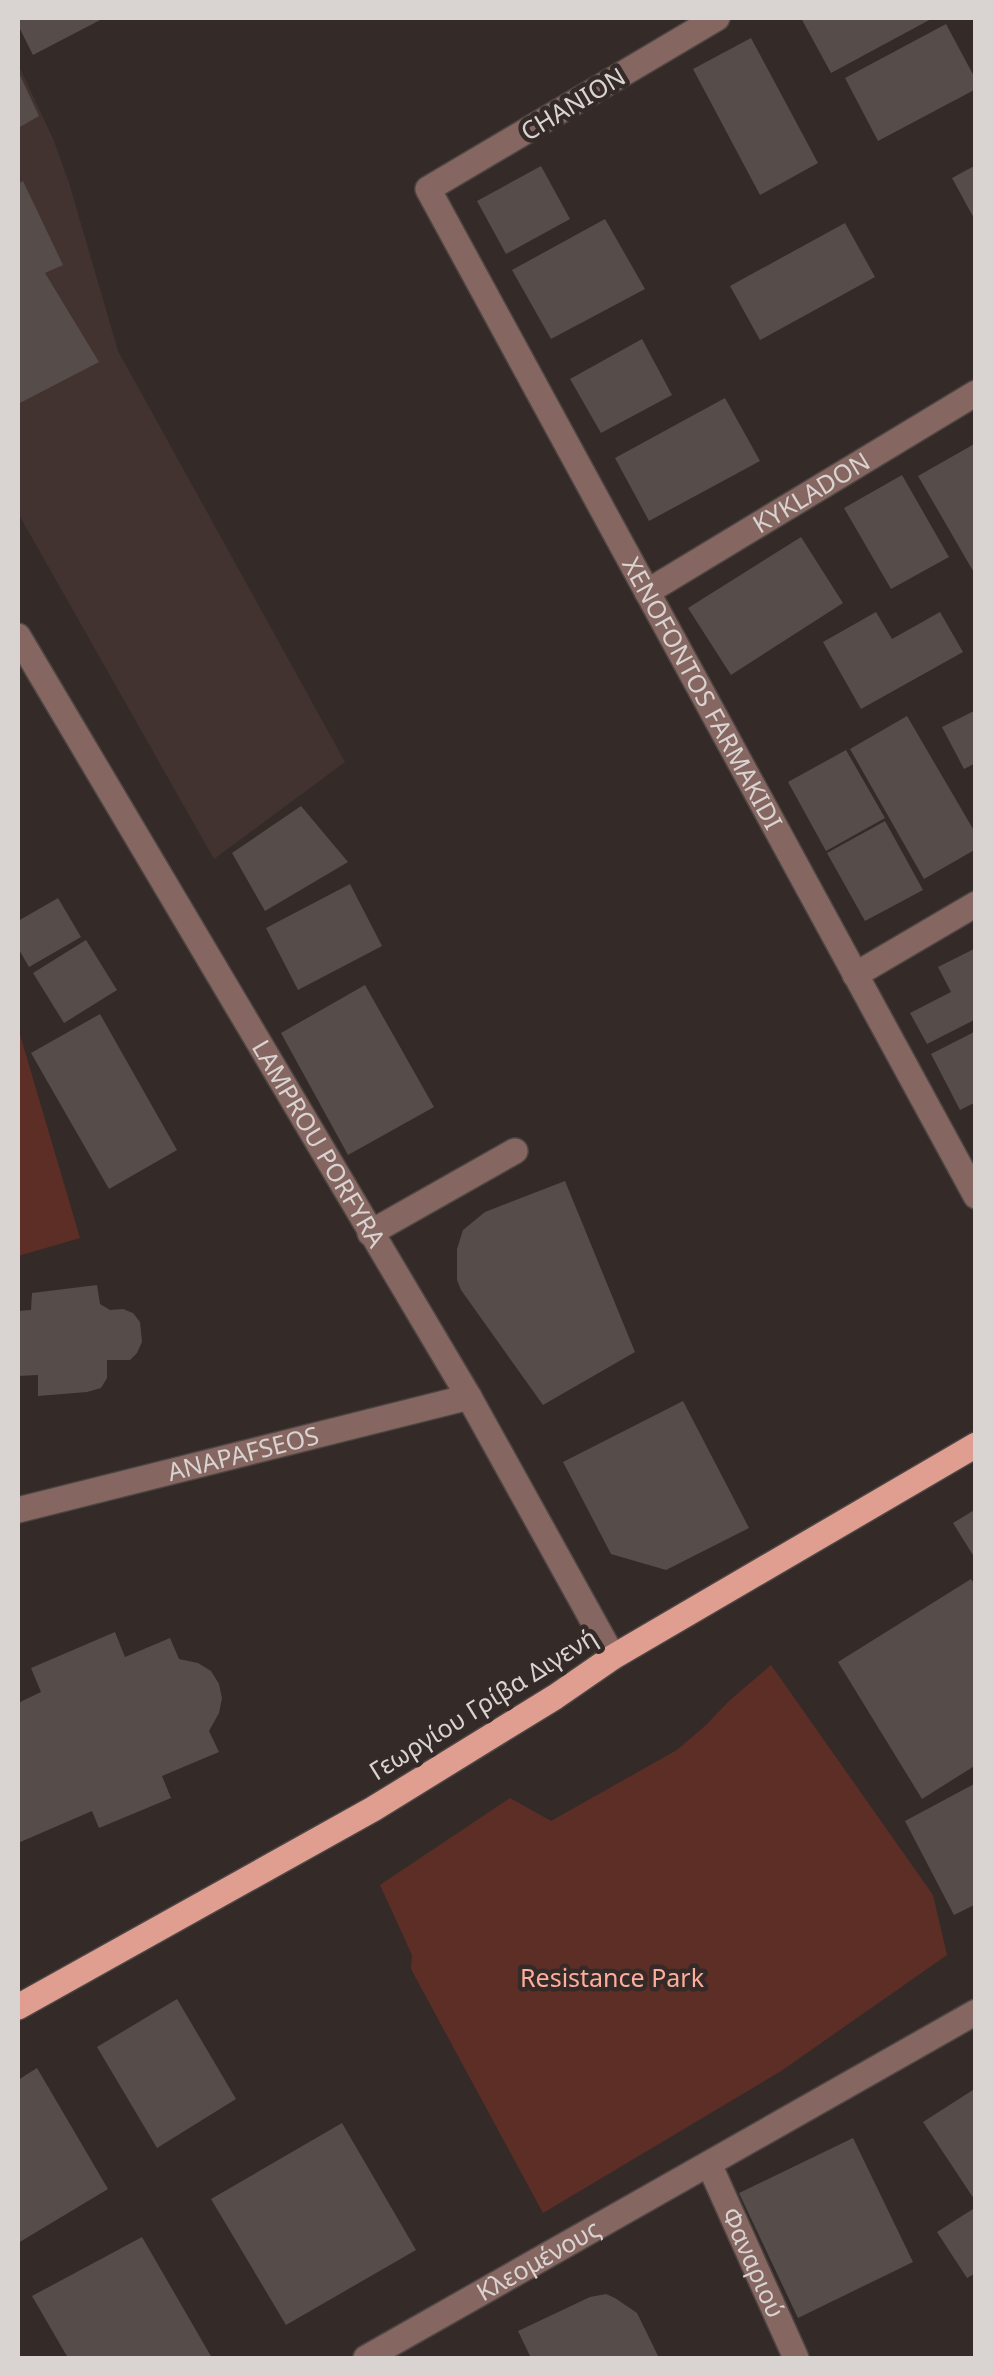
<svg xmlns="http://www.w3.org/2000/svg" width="993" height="2376" font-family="'Noto Sans',sans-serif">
<rect width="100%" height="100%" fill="#342b29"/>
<!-- built -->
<path fill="#433330" d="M 18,64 L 54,141 L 69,183 L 118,351 L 345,762 L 214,859 L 18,513 Z"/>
<!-- green -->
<path fill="#5d2e26" d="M 18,1028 L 80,1238 L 18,1256 Z
M 771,1665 L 933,1895 L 947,1955 L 781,2071 L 543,2213 L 411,1969 L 412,1955 L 380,1885 L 510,1798 L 551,1821 L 677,1750 L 705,1726 L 729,1701 Z"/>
<!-- building -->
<path fill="#564c49" d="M 18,18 L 104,18 L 33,55 L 18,25 Z
M 801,18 L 933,18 L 831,73 Z
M 946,24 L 976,80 L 976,89 L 878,141 L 845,78 Z
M 751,38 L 818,163 L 760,195 L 693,69 Z
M 18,71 L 39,116 L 18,128 Z
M 976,165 L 976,222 L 952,178 Z
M 541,166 L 570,219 L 506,254 L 477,201 Z
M 23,181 L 63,265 L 45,273 L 99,362 L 18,404 L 18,184 Z
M 605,219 L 645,289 L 551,339 L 512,270 Z
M 845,223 L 875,277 L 760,340 L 730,286 Z
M 642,339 L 672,395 L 601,433 L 570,379 Z
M 725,398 L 760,461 L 649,521 L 615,458 Z
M 976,443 L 976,576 L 918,476 Z
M 902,475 L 949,557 L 891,589 L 844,508 Z
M 801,537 L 843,603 L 731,675 L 688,608 Z
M 876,612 L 892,639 L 940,612 L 963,652 L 861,709 L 823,642 Z
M 976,710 L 976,763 L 964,769 L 942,727 Z
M 907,716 L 976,834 L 976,849 L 924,879 L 850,749 Z
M 846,750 L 885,818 L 826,851 L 788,782 Z
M 301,806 L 348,862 L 265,911 L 232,853 Z
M 885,821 L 923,890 L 865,921 L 827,853 Z
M 350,884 L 382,946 L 298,990 L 266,928 Z
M 58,898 L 81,937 L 29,967 L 18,948 L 18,921 Z
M 86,940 L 117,990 L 64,1023 L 33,973 Z
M 976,948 L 976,1019 L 927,1044 L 910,1013 L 951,992 L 938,967 Z
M 365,985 L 434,1107 L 348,1155 L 281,1033 Z
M 100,1014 L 177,1150 L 109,1189 L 31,1053 Z
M 976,1031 L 976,1102 L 960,1110 L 931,1054 Z
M 565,1181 L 635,1352 L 543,1405 L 461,1290 L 457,1280 L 457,1249 L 463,1230 L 485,1212 Z
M 97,1285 L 100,1304 L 110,1310 L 123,1309 L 133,1313 L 140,1322 L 142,1342 L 137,1353 L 130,1360 L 107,1360 L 107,1378 L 101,1388 L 87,1392 L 38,1396 L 38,1375 L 18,1376 L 18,1311 L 31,1310 L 32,1293 Z
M 683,1401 L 749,1528 L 666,1570 L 611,1554 L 563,1462 Z
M 976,1509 L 976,1560 L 953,1523 Z
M 971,1579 L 976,1586 L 976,1765 L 922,1799 L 838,1662 Z
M 115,1632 L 125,1657 L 170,1638 L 179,1659 L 198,1663 L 211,1671 L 219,1684 L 222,1698 L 219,1713 L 209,1731 L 219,1752 L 162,1776 L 171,1798 L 99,1828 L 92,1811 L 18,1843 L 18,1703 L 41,1692 L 31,1668 Z
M 976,1783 L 976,1904 L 954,1915 L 905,1821 Z
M 177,1999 L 236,2099 L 157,2148 L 97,2047 Z
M 37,2068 L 108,2189 L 18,2243 L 18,2080 Z
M 976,2088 L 976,2202 L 923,2122 Z
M 342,2123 L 416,2250 L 286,2325 L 211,2199 Z
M 853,2138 L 913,2262 L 798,2318 L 739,2193 Z
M 976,2207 L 976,2273 L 967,2278 L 937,2232 Z
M 142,2237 L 212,2358 L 68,2358 L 32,2296 Z
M 606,2294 L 615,2298 L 637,2313 L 659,2358 L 531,2358 L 518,2331 L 590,2297 Z"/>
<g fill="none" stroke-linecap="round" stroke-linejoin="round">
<!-- minor casing -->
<g stroke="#4e4644" stroke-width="28">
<g id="minor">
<path id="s1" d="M 717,18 L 428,189 L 976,1196"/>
<path id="s2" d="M 647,592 L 976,393"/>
<path id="s3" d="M 18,636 L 469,1397 L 613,1657"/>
<path d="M 855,975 L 976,904"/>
<path d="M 370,1233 L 515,1151"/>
<path id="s4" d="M 18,1510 L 469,1397"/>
<path id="s5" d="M 709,2164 L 796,2358"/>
<path id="s6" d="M 366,2358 L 976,2012"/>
</g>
</g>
<!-- major casing -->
<g stroke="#4e4644" stroke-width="28">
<path id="major" d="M 18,2007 L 373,1809 L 555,1697 L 613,1657 L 976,1445"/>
</g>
<!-- minor -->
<use href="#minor" stroke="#866660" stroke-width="25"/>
<!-- major -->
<use href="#major" stroke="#df9e90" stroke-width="25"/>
</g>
<g text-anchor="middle" stroke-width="9" stroke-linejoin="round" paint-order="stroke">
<!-- street labels -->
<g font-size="25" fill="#d9d3d1" stroke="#342b29">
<text transform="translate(573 104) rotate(-31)" y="9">CHANION</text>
<text dy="9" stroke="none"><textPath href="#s2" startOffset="192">KYKLADON</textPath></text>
<text dy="9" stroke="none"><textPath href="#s1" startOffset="910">XENOFONTOS FARMAKIDI</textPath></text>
<text dy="9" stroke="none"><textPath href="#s3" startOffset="590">LAMPROU PORFYRA</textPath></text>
<text dy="9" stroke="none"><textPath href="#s4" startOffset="232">ANAPAFSEOS</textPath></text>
<text transform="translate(483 1704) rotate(-32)" y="9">Γεωργίου Γρίβα Διγενή</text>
<text dy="9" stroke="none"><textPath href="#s6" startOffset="198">Κλεομένους</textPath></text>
<text dy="9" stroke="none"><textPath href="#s5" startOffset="108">Φαναριού</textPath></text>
</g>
<!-- park labels -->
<g font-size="25" fill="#feac9c" stroke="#342b29">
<text x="612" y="1987">Resistance Park</text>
</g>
</g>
<!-- border -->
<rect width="993" height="2376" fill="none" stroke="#d9d3d1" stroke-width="40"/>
</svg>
